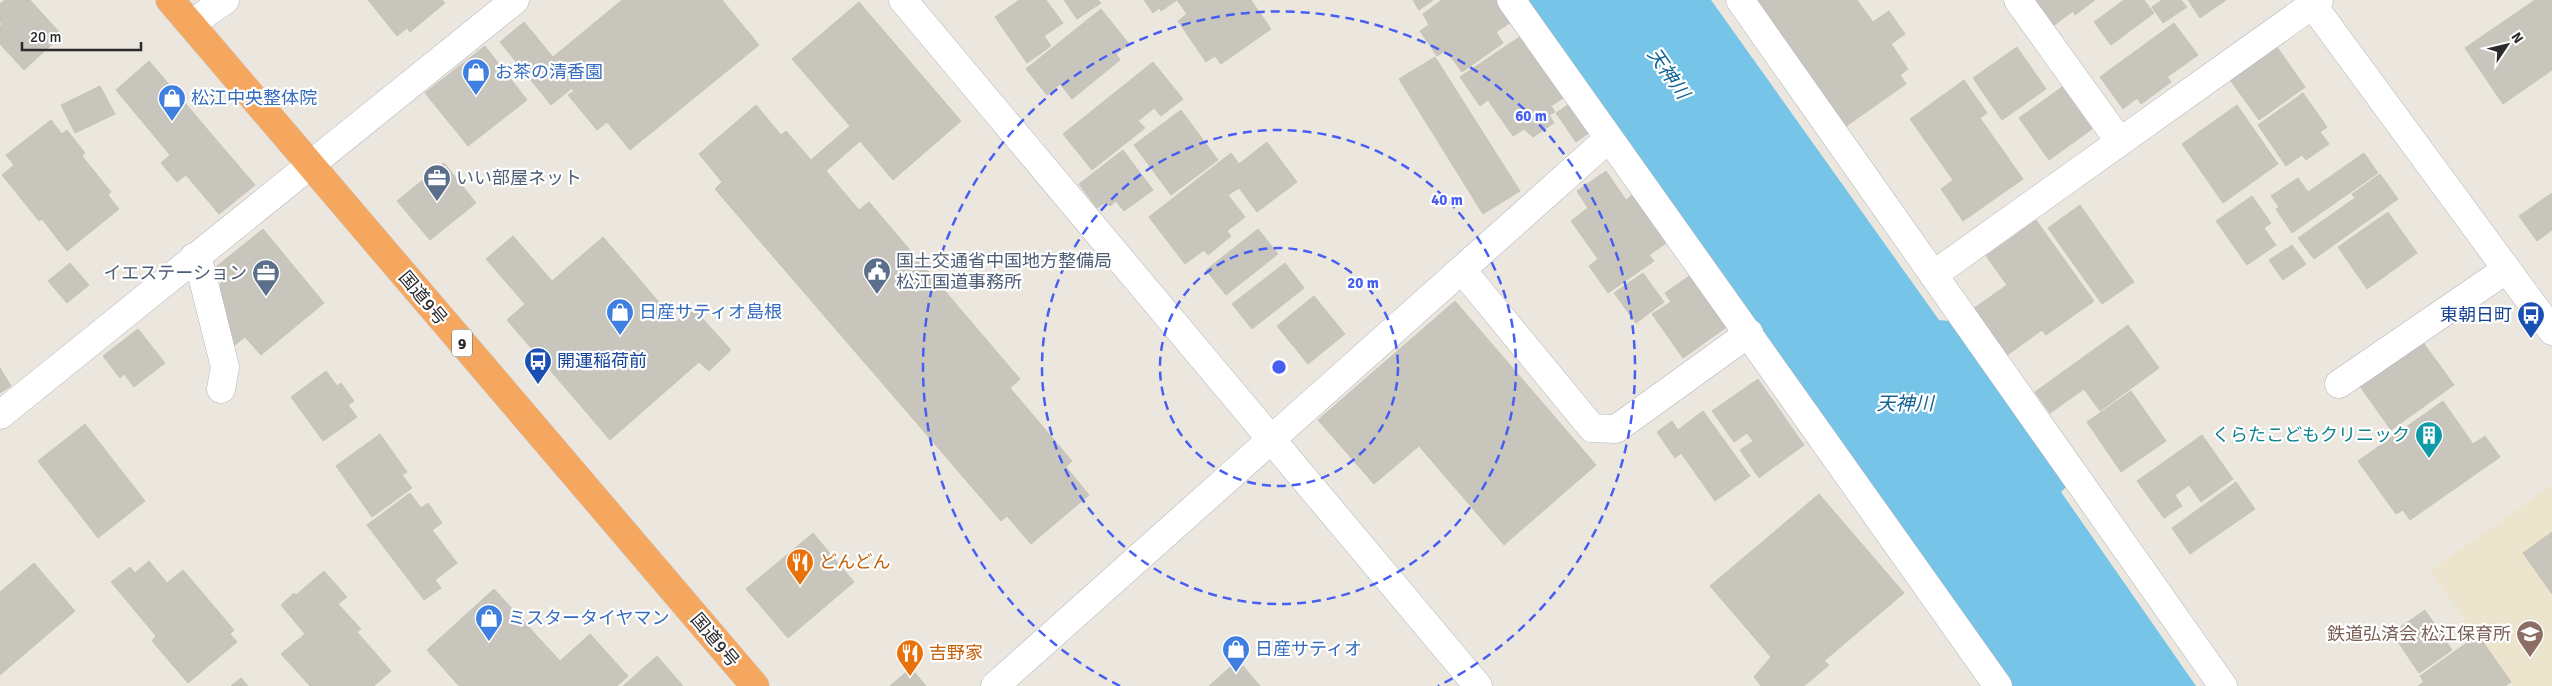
<svg xmlns="http://www.w3.org/2000/svg" width="2552" height="686" font-family="Signika,'Noto Sans JP',sans-serif">
<rect width="100%" height="100%" fill="#ece7de"/>
<!-- education -->
<path fill="#ede4ce" d="M 2552,485 L 2552,686 L 2512,686 L 2430,571 Z"/>
<!-- water -->
<path fill="#76c5e9" d="M 1522,0 L 1711,0 L 1939,320 L 1949,321 L 2066,487 L 2061,492 L 2196,686 L 2005,686 Z"/>
<!-- building -->
<path fill="#c8c5bc" stroke="#c8c3b8" d="M 5,0 L 30,0 L 62,35 L 24,70 L 0,44 L 0,26 L 2,24 L 0,22 L 0,4 Z
M 368,0 L 442,0 L 445,3 L 410,32 L 407,28 L 397,36 Z
M 622,0 L 722,0 L 759,45 L 630,150 L 607,122 L 597,130 L 568,95 L 574,91 L 572,88 L 551,105 L 500,42 L 524,22 L 553,57 Z
M 1019,0 L 1046,0 L 1063,23 L 1044,36 L 1051,46 L 1027,63 L 995,17 Z
M 1064,0 L 1098,0 L 1101,3 L 1077,19 Z
M 1144,0 L 1251,0 L 1271,29 L 1221,64 L 1215,56 L 1206,62 L 1178,21 L 1187,14 L 1177,0 L 1161,11 L 1159,8 L 1153,13 Z
M 1413,0 L 1433,0 L 1419,10 Z
M 1442,0 L 1496,0 L 1511,22 L 1496,32 L 1503,43 L 1462,72 L 1446,50 L 1437,56 L 1420,31 L 1429,25 L 1423,14 Z
M 1752,0 L 1857,0 L 1873,22 L 1889,11 L 1905,34 L 1891,44 L 1908,69 L 1900,75 L 1906,84 L 1842,129 Z
M 2029,0 L 2095,0 L 2075,15 L 2073,11 L 2049,29 Z
M 2124,0 L 2144,0 L 2154,13 L 2111,45 L 2094,22 Z
M 2162,0 L 2181,0 L 2187,7 L 2163,23 L 2152,7 Z
M 2188,0 L 2226,0 L 2200,18 Z
M 2535,0 L 2552,0 L 2552,70 L 2503,104 L 2465,48 Z
M 859,2 L 961,121 L 893,180 L 860,141 L 826,171 L 859,210 L 869,202 L 1020,379 L 1010,388 L 1072,461 L 1066,467 L 1089,495 L 1031,544 L 1007,516 L 1001,521 L 715,189 L 722,182 L 699,154 L 756,105 L 781,135 L 786,131 L 811,160 L 850,126 L 792,59 Z
M 1101,9 L 1129,44 L 1116,54 L 1120,60 L 1072,99 L 1060,84 L 1047,95 L 1026,69 Z
M 2174,23 L 2198,55 L 2167,77 L 2171,82 L 2141,104 L 2137,98 L 2123,109 L 2100,77 Z
M 1521,36 L 1563,98 L 1551,106 L 1555,112 L 1549,115 L 1554,123 L 1533,137 L 1524,129 L 1513,136 L 1488,100 L 1480,106 L 1460,77 Z
M 485,46 L 527,100 L 468,146 L 425,93 Z
M 2017,47 L 2046,89 L 2002,120 L 1973,78 Z
M 2277,47 L 2305,87 L 2259,120 L 2228,77 L 2247,64 L 2249,67 Z
M 1435,57 L 1520,191 L 1483,214 L 1399,79 Z
M 149,61 L 255,185 L 219,214 L 186,175 L 177,182 L 161,163 L 170,155 L 116,90 Z
M 1153,62 L 1183,99 L 1161,116 L 1154,108 L 1138,121 L 1145,128 L 1092,170 L 1063,134 Z
M 1964,80 L 1987,113 L 1980,118 L 2023,179 L 1963,221 L 1941,189 L 1953,180 L 1910,119 Z
M 100,86 L 115,114 L 75,133 L 61,105 Z
M 2062,87 L 2092,129 L 2049,160 L 2019,118 Z
M 2303,93 L 2327,127 L 2320,132 L 2329,144 L 2306,160 L 2302,155 L 2286,166 L 2258,125 Z
M 1571,103 L 1590,132 L 1576,142 L 1556,113 Z
M 2237,105 L 2278,164 L 2223,203 L 2182,144 Z
M 1181,110 L 1218,160 L 1171,195 L 1134,145 Z
M 51,120 L 62,134 L 67,130 L 85,153 L 82,156 L 111,192 L 108,195 L 119,209 L 67,251 L 42,219 L 39,221 L 2,175 L 14,165 L 6,155 Z
M 1267,142 L 1297,182 L 1257,212 L 1239,188 L 1228,195 L 1245,217 L 1227,231 L 1231,236 L 1208,255 L 1204,250 L 1185,264 L 1149,217 L 1231,153 L 1239,164 Z
M 1123,150 L 1153,190 L 1124,211 L 1116,201 L 1110,206 L 1106,202 L 1097,208 L 1079,184 Z
M 2364,153 L 2378,173 L 2292,233 L 2276,209 L 2279,207 L 2271,196 L 2298,178 L 2308,192 Z
M 444,163 L 476,203 L 430,240 L 397,201 Z
M 1606,171 L 1626,200 L 1635,193 L 1669,241 L 1649,255 L 1654,261 L 1608,293 L 1589,266 L 1598,259 L 1571,221 L 1588,208 L 1577,191 Z
M 2380,174 L 2398,199 L 2314,259 L 2298,238 L 2355,198 L 2352,194 Z
M 2552,193 L 2552,230 L 2537,241 L 2519,216 Z
M 2252,196 L 2271,223 L 2264,228 L 2276,245 L 2247,265 L 2216,221 Z
M 2080,205 L 2134,282 L 2102,304 L 2048,228 Z
M 2388,212 L 2417,253 L 2367,289 L 2338,247 Z
M 2036,220 L 2094,301 L 2046,335 L 2042,330 L 2006,356 L 1973,309 L 2007,285 L 1986,256 Z
M 263,229 L 324,303 L 261,355 L 245,337 L 231,348 L 212,291 L 222,283 L 212,270 Z
M 1258,229 L 1278,254 L 1226,295 L 1206,270 Z
M 513,236 L 552,281 L 603,237 L 676,322 L 692,307 L 731,350 L 709,371 L 699,362 L 610,440 L 507,320 L 525,304 L 486,259 Z
M 2292,245 L 2306,264 L 2283,280 L 2269,260 Z
M 70,263 L 89,285 L 67,303 L 48,281 Z
M 1285,263 L 1304,288 L 1252,329 L 1232,304 Z
M 1643,273 L 1664,302 L 1636,323 L 1614,293 Z
M 1692,274 L 1728,326 L 1683,358 L 1652,314 L 1671,302 L 1665,293 Z
M 1314,296 L 1345,334 L 1308,364 L 1277,326 Z
M 1455,301 L 1596,465 L 1504,545 L 1419,446 L 1374,484 L 1318,420 Z
M 2128,325 L 2159,368 L 2100,411 L 2084,389 L 2050,413 L 2035,392 Z
M 138,329 L 165,363 L 134,387 L 124,374 L 120,378 L 103,356 Z
M 2422,341 L 2454,385 L 2391,430 L 2359,385 Z
M 0,368 L 11,386 L 0,393 Z
M 326,371 L 337,386 L 341,383 L 354,401 L 348,405 L 357,417 L 323,441 L 291,397 Z
M 1758,379 L 1804,445 L 1759,478 L 1740,450 L 1753,441 L 1747,433 L 1734,442 L 1712,411 Z
M 2131,391 L 2166,441 L 2121,472 L 2087,422 Z
M 2443,401 L 2473,444 L 2485,436 L 2500,457 L 2410,520 L 2403,510 L 2396,514 L 2358,461 Z
M 1703,411 L 1750,476 L 1715,501 L 1681,453 L 1675,458 L 1657,432 L 1672,421 L 1678,430 Z
M 85,424 L 145,501 L 98,538 L 38,461 Z
M 380,434 L 407,472 L 402,475 L 412,488 L 372,517 L 336,466 Z
M 2202,435 L 2233,479 L 2201,502 L 2189,485 L 2175,495 L 2182,506 L 2164,518 L 2137,481 Z
M 2236,482 L 2255,509 L 2190,554 L 2172,528 Z
M 410,493 L 421,508 L 428,503 L 442,523 L 432,530 L 457,563 L 435,580 L 441,588 L 424,600 L 367,525 Z
M 1819,494 L 1904,593 L 1824,661 L 1829,665 L 1804,686 L 1761,686 L 1754,677 L 1771,657 L 1710,586 Z
M 2552,532 L 2552,594 L 2523,553 Z
M 813,533 L 854,582 L 788,638 L 746,589 Z
M 149,561 L 167,583 L 183,570 L 234,630 L 230,634 L 237,642 L 188,683 L 152,641 L 156,636 L 111,582 L 130,567 L 135,573 Z
M 34,563 L 75,611 L 0,675 L 0,592 Z
M 324,571 L 347,597 L 338,604 L 361,629 L 357,632 L 391,671 L 374,686 L 310,686 L 281,654 L 305,634 L 281,605 L 294,593 L 296,595 Z
M 494,589 L 560,661 L 590,634 L 628,676 L 617,686 L 459,686 L 427,650 Z
M 2425,610 L 2452,650 L 2419,673 L 2392,633 Z
M 2478,635 L 2511,682 L 2505,686 L 2418,686 L 2424,682 L 2420,676 Z
M 657,656 L 683,686 L 623,686 Z
M 1238,660 L 1260,686 L 1209,686 Z
M 911,668 L 926,686 L 890,686 Z
M 241,678 L 248,686 L 231,686 Z"/>
<g fill="none" stroke-linecap="round" stroke-linejoin="round">
<!-- minor casing -->
<g stroke="#b1b4be" stroke-width="29">
<path id="minor" d="M 903,0 L 1478,686
M 1511,0 L 1998,686
M 1740,0 L 2223,686
M 2018,0 L 2120,142
M 2309,0 L 2552,331
M 191,24 L 225,0
M 194,257 L 200,267 L 225,367 L 221,389
M 1462,270 L 1592,428 L 1616,429 L 1749,333
M 1933,275 L 2319,0
M 2339,384 L 2507,269
M 0,415 L 515,0
M 995,686 L 1608,139"/>
</g>
<!-- highway casing -->
<g stroke="#c8c8c8" stroke-width="29">
<path id="highway" d="M 170,0 L 755,686"/>
</g>
<!-- minor -->
<use href="#minor" stroke="#fff" stroke-width="28"/>
<!-- highway -->
<use href="#highway" stroke="#f6a75f" stroke-width="28"/>
</g>
<!-- distance rings -->
<g fill="none" stroke="#465ef1" stroke-width="2.5" stroke-dasharray="9 6">
<circle cx="1279" cy="367" r="119"/>
<circle cx="1279" cy="367" r="237"/>
<path d="M1120 686A356 356 0 1 1 1438 686"/>
</g>
<!-- icons -->
<defs>
<g id="shop-pin" transform="scale(1.4375)"><path d="M0 17L-7.5 6A9.5 9.5 0 1 1 7.5 6Z" fill="#3f7fe0" stroke="#fff"/><path d="M-5-2.5h2.3a2.7 3.5 0 0 1 5.4 0H5L5.5 6h-11ZM-1.5-2.5h3a1.5 2.3 0 0 0-3 0Z" fill="#fff"/></g>
<g id="office-pin" transform="scale(1.4375)"><path d="M0 17L-7.5 6A9.5 9.5 0 1 1 7.5 6Z" fill="#5c6f8a" stroke="#fff"/><path d="M-6-3h4V-5.5h4V-3h4V5H-6ZM-1-4.5V-3h2v-1.5ZM-6 0V1H6V0Z" fill="#fff"/></g>
<g id="civic-pin" transform="scale(1.4375)"><path d="M0 17L-7.5 6A9.5 9.5 0 1 1 7.5 6Z" fill="#5c6f8a" stroke="#fff"/><path d="M-.6-6.5H3V-4.5H.6V-3L4-1V1h2V6H-6V1h2V-1L-.6-3ZM-1.2 2.5V6h2.4V2.5Z" fill="#fff"/></g>
<g id="bus-pin" transform="scale(1.4375)"><path d="M0 17L-7.5 6A9.5 9.5 0 1 1 7.5 6Z" fill="#1a4fb4" stroke="#fff"/><path d="M-5-6H5V4H4V6H2V4H-2V6H-4V4H-5ZM-3.5-4V0h7V-4ZM-3.5 1.2v1.5H-2V1.2ZM2 1.2v1.5H3.5V1.2Z" fill="#fff"/></g>
<g id="building-pin" transform="scale(1.4375)"><path d="M0 17L-7.5 6A9.5 9.5 0 1 1 7.5 6Z" fill="#0f9aa8" stroke="#fff"/><path d="M-4-6H4V6H1V3H-1V6H-4ZM-2.5-4.3h1.7v1.8h-1.7ZM.8-4.3h1.7v1.8H.8ZM-2.5-1h1.7V.8h-1.7ZM.8-1h1.7V.8H.8Z" fill="#fff"/></g>
<g id="restaurant-pin" transform="scale(1.4375)"><path d="M0 17L-7.5 6A9.5 9.5 0 1 1 7.5 6Z" fill="#e8710a" stroke="#fff"/><path d="M-5-6h1v4h1v-4h1v4h1v-4h1v5L-1.5 .5V6h-2V.5L-5-1ZM5-6V6H3V1.5H1.5Q1.5-4 5-6Z" fill="#fff"/></g>
<g id="school-pin" transform="scale(1.4375)"><path d="M0 17L-7.5 6A9.5 9.5 0 1 1 7.5 6Z" fill="#8d6e63" stroke="#fff"/><path d="M0-5L7-2L0 1L-7-2ZM-4 1L0 2.5L4 1V4Q0 6-4 4Z" fill="#fff"/></g>
</defs>
<g fill-rule="evenodd">
<use href="#shop-pin" x="476" y="72"/>
<use href="#shop-pin" x="172" y="98"/>
<use href="#office-pin" x="437" y="178"/>
<use href="#civic-pin" x="877" y="271"/>
<use href="#office-pin" x="266" y="273"/>
<use href="#shop-pin" x="620" y="312"/>
<use href="#bus-pin" x="2531" y="315"/>
<use href="#bus-pin" x="538" y="361"/>
<use href="#building-pin" x="2429" y="435"/>
<use href="#restaurant-pin" x="800" y="562"/>
<use href="#shop-pin" x="489" y="618"/>
<use href="#school-pin" x="2530" y="634"/>
<use href="#shop-pin" x="1236" y="649"/>
<use href="#restaurant-pin" x="910" y="653"/>
</g>
<g text-anchor="middle" stroke-width="4.5" stroke-linejoin="round" paint-order="stroke">
<!-- shield labels -->
<rect fill="#fff" stroke="#6b6b6b" stroke-width="1" x="452" y="329.5" width="20" height="27" rx="4"/>
<g font-size="16" font-weight="bold" fill="#2b2b2b">
<text x="462" y="349">9</text>
</g>
<!-- shop labels -->
<g font-size="18" fill="#366cbe" stroke="#fff" text-anchor="start">
<text x="495" y="78">お茶の清香園</text>
<text x="191" y="104">松江中央整体院</text>
<text x="639" y="318">日産サティオ島根</text>
<text x="508" y="624">ミスタータイヤマン</text>
<text x="1255" y="655">日産サティオ</text>
</g>
<!-- service labels -->
<g font-size="18" fill="#4e5e75" stroke="#fff" text-anchor="start">
<text x="456" y="184">いい部屋ネット</text>
<text x="896" y="267">国土交通省中国地方整備局<tspan x="896" dy="21">松江国道事務所</tspan></text>
<text x="247" y="279" text-anchor="end">イエステーション</text>
</g>
<!-- street labels -->
<g font-size="18" fill="#2b2b2b" stroke="#fff">
<text transform="translate(423 298) rotate(50)" y="6">国道9号</text>
<text transform="translate(715 640) rotate(50)" y="6">国道9号</text>
</g>
<!-- transit labels -->
<g font-size="18" fill="#164399" stroke="#fff" text-anchor="end">
<text x="2512" y="321">東朝日町</text>
<text x="557" y="367" text-anchor="start">開運稲荷前</text>
</g>
<!-- culture labels -->
<g font-size="18" fill="#0d838f" stroke="#fff" text-anchor="end">
<text x="2410" y="441">くらたこどもクリニック</text>
</g>
<!-- food labels -->
<g font-size="18" fill="#c56008" stroke="#fff" text-anchor="start">
<text x="819" y="568">どんどん</text>
<text x="929" y="659">吉野家</text>
</g>
<!-- education labels -->
<g font-size="18" fill="#785e54" stroke="#fff" text-anchor="end">
<text x="2511" y="640">鉄道弘済会 松江保育所</text>
</g>
<!-- water labels -->
<g font-size="19" font-style="italic" fill="#146496" stroke="#fff">
<text transform="translate(1669 73) rotate(55)" y="7">天神川</text>
<text x="1905" y="410">天神川</text>
</g>
</g>
<circle cx="1279" cy="367" r="8" fill="#465ef1" stroke="#fff" stroke-width="2.5"/>
<g font-size="15" text-anchor="middle" font-weight="bold" fill="#465ef1" stroke="#fff" stroke-width="4.5" stroke-linejoin="round" paint-order="stroke">
<text x="1531" y="121">60 m</text>
<text x="1447" y="205">40 m</text>
<text x="1363" y="288">20 m</text>
</g>
<!-- north arrow -->
<g transform="translate(2507 45) rotate(55)" stroke="#ffffff" stroke-width="4" paint-order="stroke">
<path d="M0-4L9 19L0 12L-9 19Z" fill="#2b2b2b"/>
<text y="-8" font-size="14" font-weight="bold" text-anchor="middle" fill="#2b2b2b">N</text>
</g>
<!-- scale -->
<path d="M22 42v8h119v-8" fill="none" stroke="#2b2b2b" stroke-width="2.5"/>
<text x="30" y="42" font-size="15" fill="#2b2b2b" stroke="#ffffff" stroke-width="4" paint-order="stroke">20 m</text>
</svg>
